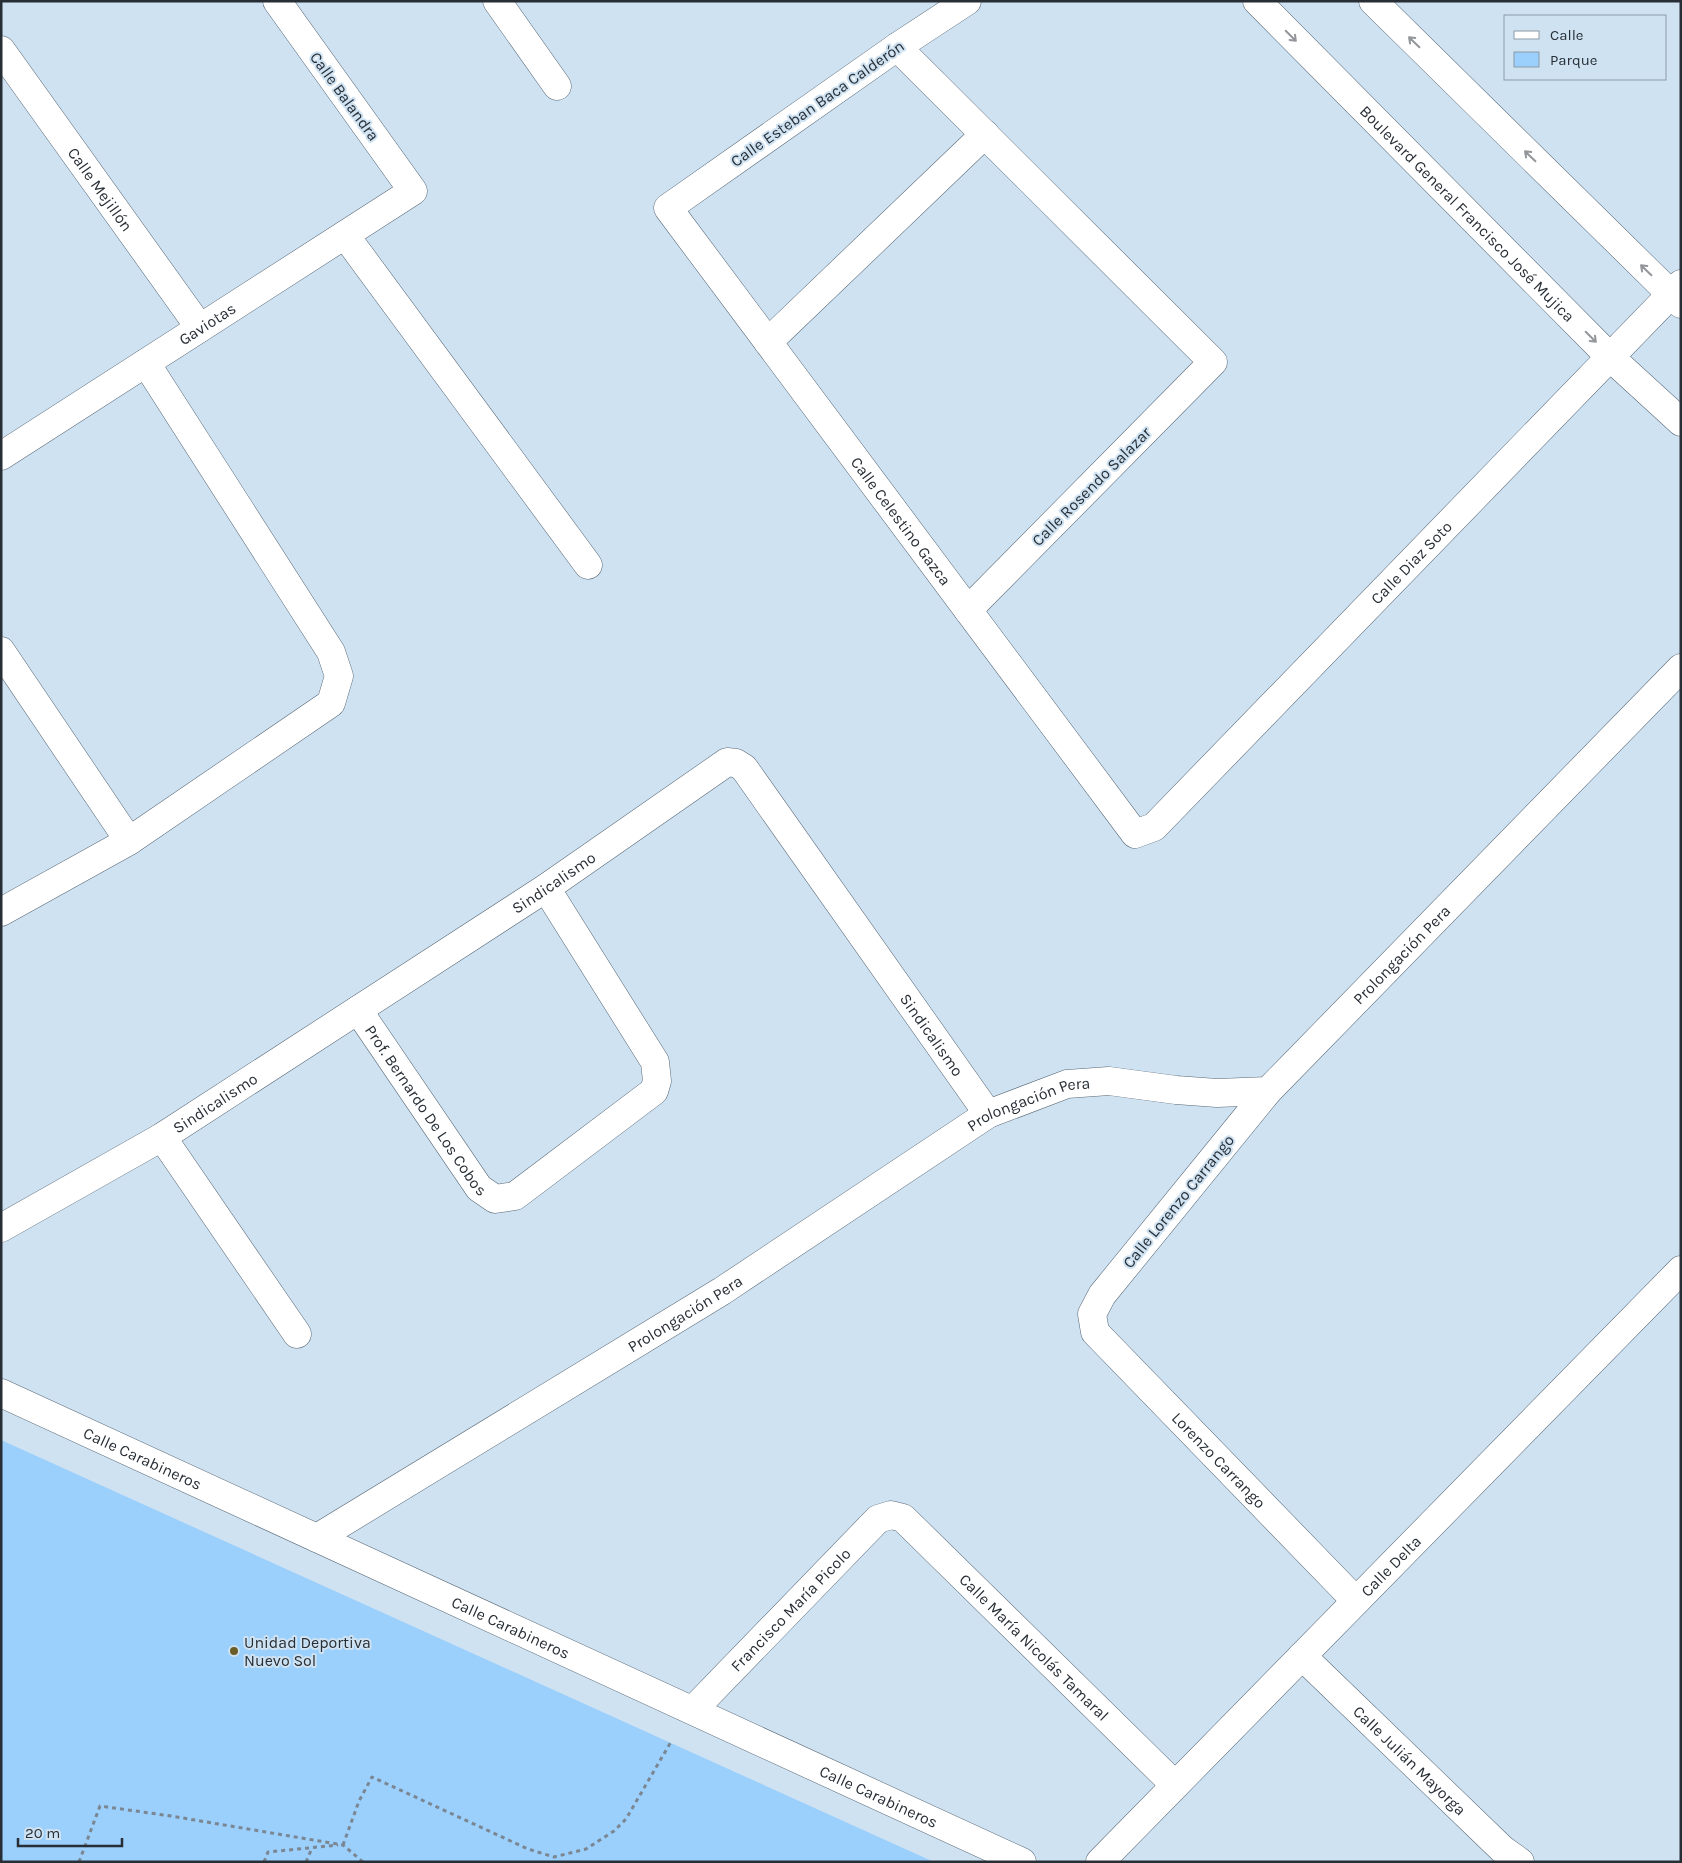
<svg xmlns="http://www.w3.org/2000/svg" width="1682" height="1863" font-family="Karla,sans-serif">
<rect width="100%" height="100%" fill="#cfe2f2"/>
<!-- green -->
<path fill="#9bcffc" d="M 1,1440 L 934,1862 L 1,1862 Z"/>
<g fill="none" stroke-linecap="round" stroke-linejoin="round">
<!-- minor casing -->
<g stroke="#586876" stroke-width="29">
<g id="minor">
<path d="M 497,1 L 557,86"/>
<path id="s1" d="M 967,1 L 897,47 L 668,208 L 1135,834 L 1154,827 L 1681,284"/>
<path id="s2" d="M 1257,1 L 1610,357 L 1681,422"/>
<path d="M 1373,1 L 1681,304"/>
<path d="M 897,47 L 1213,362 L 968,610"/>
<path id="s3" d="M 1,50 L 200,328"/>
<path d="M 345,235 L 588,565"/>
<path d="M 768,342 L 985,134"/>
<path id="s4" d="M 1,456 L 413,191 L 277,1"/>
<path d="M 1,651 L 129,841"/>
<path d="M 1,912 L 129,841 L 331,703 L 339,676 L 331,652 L 146,363"/>
<path id="s5" d="M 358,1010 L 479,1188 L 495,1199 L 515,1196 L 654,1091 L 657,1081 L 655,1062 L 546,888"/>
<path id="s6" d="M 1268,1091 L 1102,1295 L 1092,1314 L 1095,1332 L 1356,1601"/>
<path d="M 162,1137 L 297,1334"/>
<path id="s7" d="M 1,1228 L 162,1137 L 546,888 L 727,762 L 736,763 L 744,768 L 988,1114"/>
<path id="s8" d="M 1,1393 L 1022,1862"/>
<path id="s9" d="M 317,1538 L 722,1291 L 988,1114 L 1067,1084 L 1109,1081 L 1176,1090 L 1217,1093 L 1268,1091 L 1681,668"/>
<path id="s10" d="M 1302,1656 L 1502,1849 L 1520,1862"/>
<path id="s11" d="M 693,1710 L 878,1519 L 891,1515 L 903,1518 L 1175,1785"/>
<path id="s12" d="M 1100,1862 L 1681,1270"/>
</g>
</g>
<!-- path -->
<path stroke="#7a8793" stroke-width="3" stroke-dasharray="4 4" stroke-linecap="butt" d="M 343,1845 L 359,1801 L 372,1777 L 528,1849 L 554,1857 L 586,1849 L 614,1831 L 626,1819 L 672,1740
M 79,1862 L 100,1806 L 171,1816 L 343,1845 L 363,1862
M 264,1862 L 268,1852 L 338,1845
M 306,1862 L 312,1848"/>
<!-- minor -->
<use href="#minor" stroke="#fff" stroke-width="28"/>
</g>
<!-- one-way arrows -->
<defs><path id="oneway-shaft" d="M-6 0H5M1.5-3L5.5 0L1.5 3" fill="none" stroke-width="1.6" stroke-linecap="round" stroke-linejoin="round" transform="scale(1.25)"/></defs>
<g stroke="#93969a">
<use href="#oneway-shaft" transform="translate(1291 36) rotate(45)"/>
<use href="#oneway-shaft" transform="translate(1414 42) rotate(-136)"/>
<use href="#oneway-shaft" transform="translate(1530 156) rotate(-136)"/>
<use href="#oneway-shaft" transform="translate(1646 270) rotate(-136)"/>
<use href="#oneway-shaft" transform="translate(1591 337) rotate(45)"/>
</g>
<!-- markers -->
<circle fill="#6a5d2a" stroke="#cfe2f2" stroke-width="2" cx="234" cy="1651" r="5"/>
<g text-anchor="middle" stroke-width="4" stroke-linejoin="round" paint-order="stroke">
<!-- street labels -->
<g font-size="16" fill="#272e35" stroke="#cfe2f2">
<text transform="translate(345 96) rotate(54)" y="6">Calle Balandra</text>
<text transform="translate(817 103) rotate(-35)" y="6">Calle Esteban Baca Calderón</text>
<text dy="6" stroke="none"><textPath href="#s3" startOffset="171">Calle Mejillón</textPath></text>
<text dy="6" stroke="none"><textPath href="#s2" startOffset="299">Boulevard General Francisco José Mujica</textPath></text>
<text dy="6" stroke="none"><textPath href="#s4" startOffset="245">Gaviotas</textPath></text>
<text transform="translate(1091 486) rotate(-45)" y="6">Calle Rosendo Salazar</text>
<text dy="6" stroke="none"><textPath href="#s1" startOffset="754">Calle Celestino Gazca</textPath></text>
<text dy="6" stroke="none"><textPath href="#s1" startOffset="1534">Calle Diaz Soto</textPath></text>
<text dy="6" stroke="none"><textPath href="#s7" startOffset="652">Sindicalismo</textPath></text>
<text dy="6" stroke="none"><textPath href="#s9" startOffset="1271">Prolongación Pera</textPath></text>
<text dy="6" stroke="none"><textPath href="#s7" startOffset="1208">Sindicalismo</textPath></text>
<text dy="6" stroke="none"><textPath href="#s7" startOffset="248">Sindicalismo</textPath></text>
<text dy="6" stroke="none"><textPath href="#s9" startOffset="836">Prolongación Pera</textPath></text>
<text dy="6" stroke="none"><textPath href="#s5" startOffset="121">Prof. Bernardo De Los Cobos</textPath></text>
<text transform="translate(1178 1201) rotate(-51)" y="6">Calle Lorenzo Carrango</text>
<text dy="6" stroke="none"><textPath href="#s9" startOffset="431">Prolongación Pera</textPath></text>
<text dy="6" stroke="none"><textPath href="#s8" startOffset="156">Calle Carabineros</textPath></text>
<text dy="6" stroke="none"><textPath href="#s6" startOffset="481">Lorenzo Carrango</textPath></text>
<text dy="6" stroke="none"><textPath href="#s12" startOffset="415">Calle Delta</textPath></text>
<text dy="6" stroke="none"><textPath href="#s11" startOffset="140">Francisco María Picolo</textPath></text>
<text dy="6" stroke="none"><textPath href="#s8" startOffset="561">Calle Carabineros</textPath></text>
<text dy="6" stroke="none"><textPath href="#s11" startOffset="476">Calle María Nicolás Tamaral</textPath></text>
<text dy="6" stroke="none"><textPath href="#s10" startOffset="150">Calle Julián Mayorga</textPath></text>
<text dy="6" stroke="none"><textPath href="#s8" startOffset="966">Calle Carabineros</textPath></text>
</g>
<!-- poi labels -->
<g font-size="16" fill="#272e35" stroke="#cfe2f2" text-anchor="start">
<text x="244" y="1648">Unidad Deportiva<tspan x="244" dy="18">Nuevo Sol</tspan></text>
</g>
</g>
<!-- border -->
<rect width="1682" height="1863" fill="none" stroke="#272e35" stroke-width="5"/>
<!-- legend -->
<rect x="1504" y="15" width="162" height="65" fill="#cfe2f2" stroke="#8c9aa6"/>
<rect x="1514" y="31" width="25" height="8" fill="#ffffff" stroke="#8c9aa6"/>
<text x="1550" y="40" font-size="15" fill="#272e35">Calle</text>
<rect x="1514" y="52" width="25" height="15" fill="#9bcffc" stroke="#8c9aa6"/>
<text x="1550" y="65" font-size="15" fill="#272e35">Parque</text>
<!-- scale -->
<path d="M18 1838v8h104v-8" fill="none" stroke="#272e35" stroke-width="2.5"/>
<text x="25" y="1838" font-size="15" fill="#272e35" stroke="#cfe2f2" stroke-width="4" paint-order="stroke">20 m</text>
</svg>
